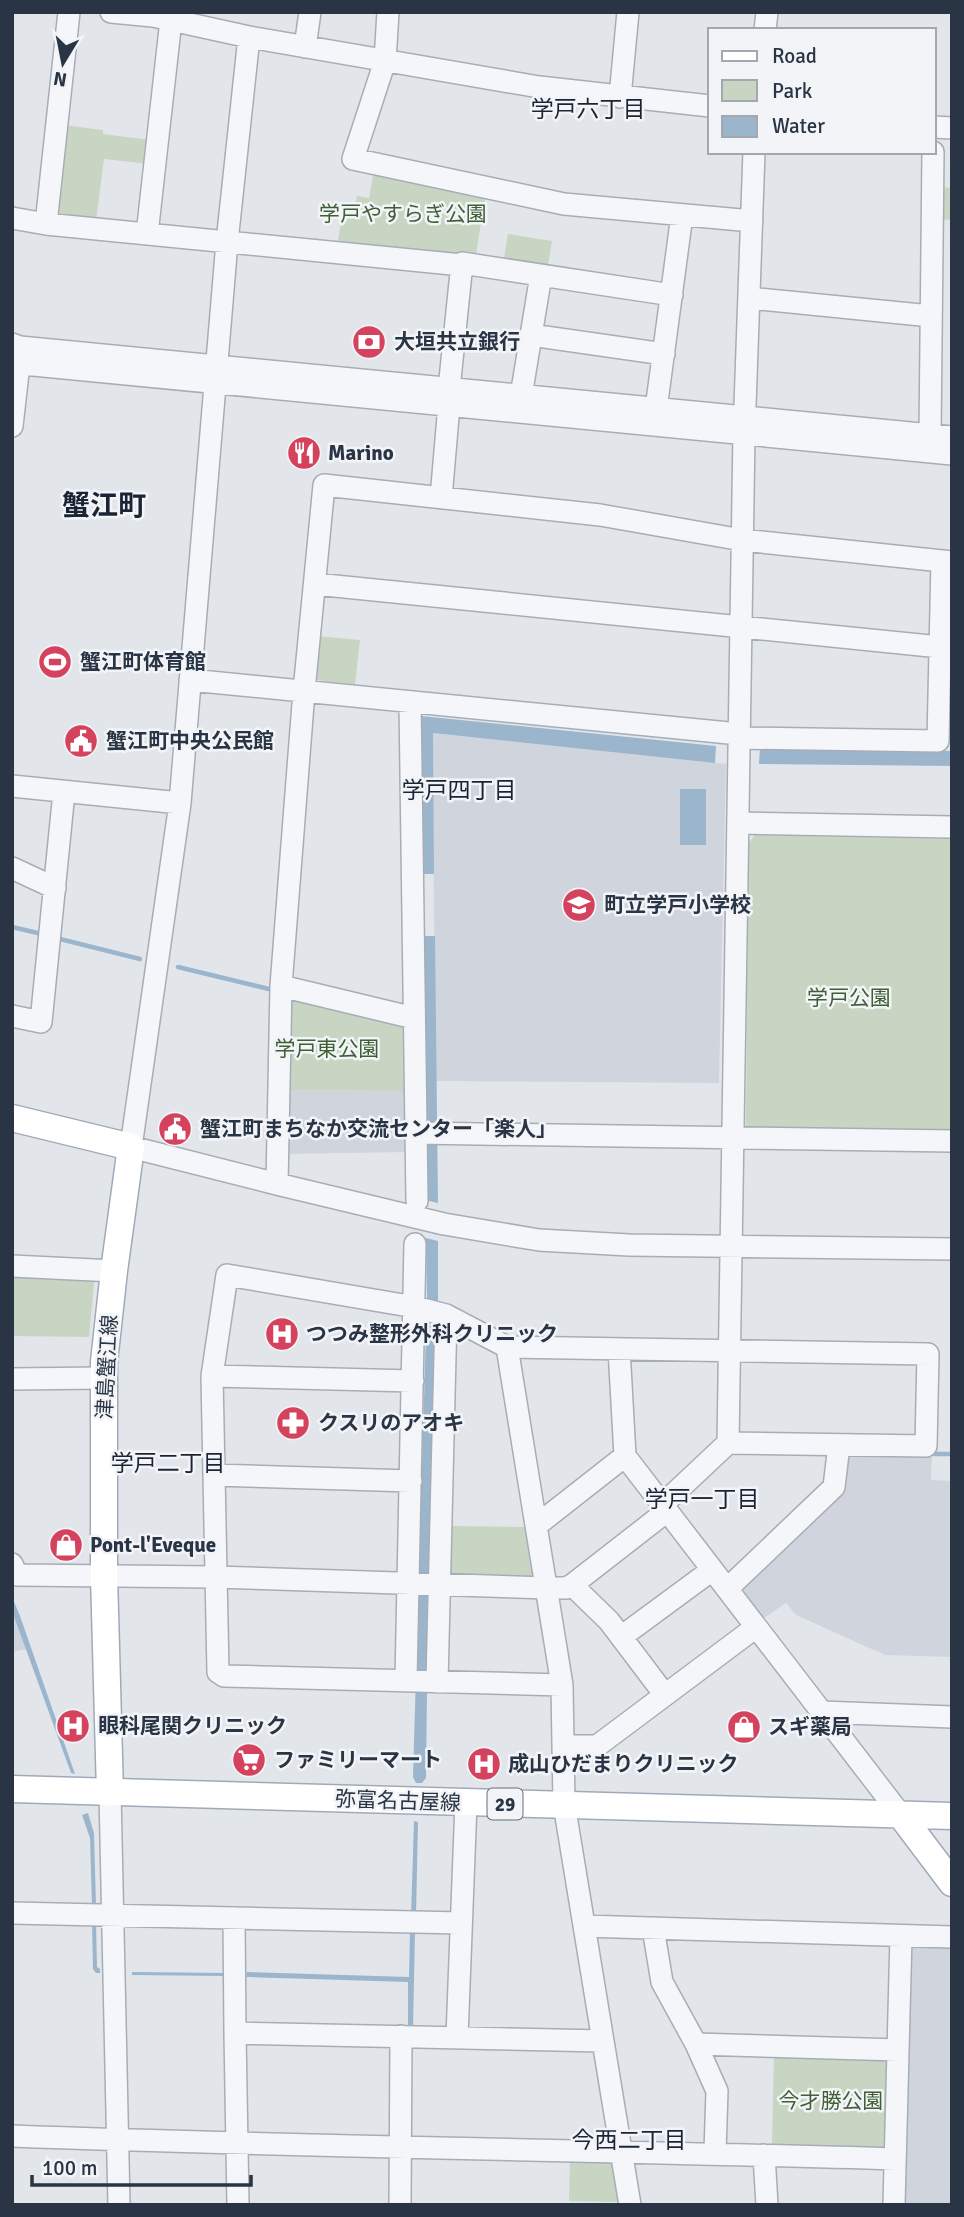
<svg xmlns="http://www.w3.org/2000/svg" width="964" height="2217" font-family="Signika,'Noto Sans JP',sans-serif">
<rect width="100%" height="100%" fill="#e2e6eb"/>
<!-- built -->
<path fill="#d0d5dd" d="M 432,733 L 726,764 L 719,1083 L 436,1081 Z
M 284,1090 L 407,1091 L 407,1152 L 282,1154 Z
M 845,1455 L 932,1457 L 931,1480 L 952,1481 L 952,1657 L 885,1655 L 796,1615 L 786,1603 L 764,1618 L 742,1590 L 743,1584 L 841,1490 Z
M 12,1611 L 27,1649 L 12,1652 Z
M 952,1942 L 952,2205 L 902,2205 L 910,1945 Z"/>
<!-- green -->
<path fill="#c8d5c2" d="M 64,125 L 103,130 L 103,134 L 151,140 L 149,164 L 104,159 L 96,222 L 60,218 L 54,213 Z
M 374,170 L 486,193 L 475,260 L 337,246 L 343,210 L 354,212 L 357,196 L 369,198 Z
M 939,187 L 952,188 L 952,220 L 938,219 Z
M 508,234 L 552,241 L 547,271 L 503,264 Z
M 317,636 L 360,640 L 355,685 L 317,680 L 313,675 Z
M 755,835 L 952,839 L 952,1137 L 753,1134 L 746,1127 L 748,844 Z
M 287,996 L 407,1026 L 407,1091 L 284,1090 Z
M 12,1269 L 95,1273 L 89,1337 L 12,1336 Z
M 450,1526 L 531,1527 L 534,1579 L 452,1577 L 448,1573 Z
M 774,2052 L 886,2055 L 891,2061 L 889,2146 L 883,2150 L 772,2147 Z
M 570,2157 L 606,2158 L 613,2163 L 620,2202 L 569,2201 Z"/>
<!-- water -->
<path fill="#9bb5cc" d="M 421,716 L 716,746 L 715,763 L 433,733 L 434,874 L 421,874 L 419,731 Z
M 760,747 L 952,751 L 952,766 L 759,764 Z
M 680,789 L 706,789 L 706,845 L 680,845 Z
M 422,936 L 435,936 L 438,1203 L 425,1200 Z
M 426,1238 L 438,1241 L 438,1309 L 431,1572 L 428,1599 L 426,1778 L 422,1783 L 416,1783 L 413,1777 L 427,1297 Z
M 12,1597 L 20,1616 L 75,1774 L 71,1773 L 12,1611 Z
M 88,1813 L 94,1833 L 96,1906 L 92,1906 L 90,1838 L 82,1815 Z
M 414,1821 L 418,1822 L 416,1916 L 411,1916 Z
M 92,1923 L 96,1923 L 97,1967 L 100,1969 L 100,1973 L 96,1973 L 93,1969 Z
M 410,1930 L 415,1931 L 413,2030 L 408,2030 L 408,1982 L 246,1977 L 247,1972 L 409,1977 Z
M 132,1972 L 226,1973 L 226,1976 L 132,1975 Z"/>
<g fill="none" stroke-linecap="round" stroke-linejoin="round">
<!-- stream -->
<path stroke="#9bb5cc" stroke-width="4.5" d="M 12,927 L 42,934
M 60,939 L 140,959
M 178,967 L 273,990
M 934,1454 L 952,1454"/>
<!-- minor casing -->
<g stroke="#a7adb6" stroke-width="24">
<path id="minor" d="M 111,12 L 153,16 L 249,37 L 539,87 L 710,106
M 388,12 L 385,61 L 353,159 L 564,204 L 752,221
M 765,30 L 767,12
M 249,37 L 227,242 L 180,803 L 131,1147 L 277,1184 L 444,1224 L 539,1240 L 629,1245 L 952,1249
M 305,47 L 310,12
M 620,97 L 628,12
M 934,127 L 952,128
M 12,218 L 46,224 L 462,265
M 46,224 L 69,12
M 147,234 L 171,20
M 749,298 L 931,316
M 531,335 L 664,354
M 12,344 L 20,347 L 952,437
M 12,365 L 23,364 L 952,454
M 449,389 L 462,263 L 672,295
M 521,396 L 541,275
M 656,409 L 682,215
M 12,426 L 19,364
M 930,435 L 933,152
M 441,498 L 449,405
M 315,584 L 940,647
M 190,680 L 739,734
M 410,702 L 417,1201
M 739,738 L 938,741 L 942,561
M 12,786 L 180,803
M 738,823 L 952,827
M 12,868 L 55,888
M 281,986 L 414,1018
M 12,1016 L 41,1022 L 64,792
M 416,1133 L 952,1141
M 277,1184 L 281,986 L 304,691 L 324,485 L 600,515 L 742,540 L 952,562
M 12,1266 L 114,1271
M 507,1347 L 562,1685 L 564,1804 L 630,2205
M 619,1349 L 625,1456 L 900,1814
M 212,1376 L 413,1381
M 12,1379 L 104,1378
M 728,1443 L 744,434 L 754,152
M 214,1475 L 411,1481
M 537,1525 L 625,1456
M 12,1564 L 17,1575 L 215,1577 L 547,1588 L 566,1588 L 572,1585 L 609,1621 L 665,1695
M 572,1585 L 667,1511
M 727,1589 L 834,1487 L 839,1445
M 621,1637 L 712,1570
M 406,1680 L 415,1244
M 437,1682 L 446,1315
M 562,1685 L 224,1676 L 218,1672 L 212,1376 L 227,1275 L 415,1307 L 446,1315 L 507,1347 L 928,1354 L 926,1446 L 728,1443 L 662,1505
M 822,1712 L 952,1717
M 564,1746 L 597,1746 L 756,1627
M 110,1793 L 119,2205
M 12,1913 L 461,1923
M 234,1918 L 235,2033 L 603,2041
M 584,1926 L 952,1937
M 653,1928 L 662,1982 L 696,2044 L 717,2091 L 715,2152
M 235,2033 L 238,2205
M 457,2037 L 466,1803
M 696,2044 L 898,2050
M 12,2136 C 306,2147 601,2150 895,2159
M 764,2155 L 767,2205
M 400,2205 L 401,2036
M 894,2205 L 901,1936"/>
</g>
<!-- major casing -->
<g stroke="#a0aab7" stroke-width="29">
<path id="major" d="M 12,1118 L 131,1147 L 114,1271 L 104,1362 L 104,1575 L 110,1793
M 12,1789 L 952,1816
M 900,1814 L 952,1883"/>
</g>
<!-- minor -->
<use href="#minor" stroke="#f5f6f9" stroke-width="21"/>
<!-- major -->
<use href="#major" stroke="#fff" stroke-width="26"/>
</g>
<!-- icons -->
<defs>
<g id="bank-disc" transform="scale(1.75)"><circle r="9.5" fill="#d5425d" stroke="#f2f4f8"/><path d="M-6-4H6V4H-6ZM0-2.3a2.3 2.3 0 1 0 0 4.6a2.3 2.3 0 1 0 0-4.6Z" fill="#fff"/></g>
<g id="restaurant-disc" transform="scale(1.75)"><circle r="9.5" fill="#d5425d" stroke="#f2f4f8"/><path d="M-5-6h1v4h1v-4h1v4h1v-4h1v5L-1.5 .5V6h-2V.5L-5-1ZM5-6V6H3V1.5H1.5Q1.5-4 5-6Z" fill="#fff"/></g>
<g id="stadium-disc" transform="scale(1.75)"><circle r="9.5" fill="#d5425d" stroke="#f2f4f8"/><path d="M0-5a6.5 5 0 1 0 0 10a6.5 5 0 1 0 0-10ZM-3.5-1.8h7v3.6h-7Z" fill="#fff"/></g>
<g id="civic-disc" transform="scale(1.75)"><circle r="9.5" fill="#d5425d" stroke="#f2f4f8"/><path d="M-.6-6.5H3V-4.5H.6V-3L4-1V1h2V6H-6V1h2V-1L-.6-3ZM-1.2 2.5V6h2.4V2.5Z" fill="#fff"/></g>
<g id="school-disc" transform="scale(1.75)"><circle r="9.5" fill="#d5425d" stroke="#f2f4f8"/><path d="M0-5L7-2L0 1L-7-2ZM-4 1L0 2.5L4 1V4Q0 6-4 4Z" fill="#fff"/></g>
<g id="hospital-disc" transform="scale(1.75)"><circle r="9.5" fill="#d5425d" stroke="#f2f4f8"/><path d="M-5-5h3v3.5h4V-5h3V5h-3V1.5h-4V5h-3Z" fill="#fff"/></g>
<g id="pharmacy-disc" transform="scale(1.75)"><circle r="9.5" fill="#d5425d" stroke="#f2f4f8"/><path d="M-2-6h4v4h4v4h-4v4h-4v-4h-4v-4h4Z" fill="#fff"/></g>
<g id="shop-disc" transform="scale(1.75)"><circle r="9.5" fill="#d5425d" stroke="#f2f4f8"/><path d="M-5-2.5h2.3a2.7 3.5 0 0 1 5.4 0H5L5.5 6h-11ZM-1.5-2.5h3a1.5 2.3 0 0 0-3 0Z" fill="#fff"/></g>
<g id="supermarket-disc" transform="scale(1.75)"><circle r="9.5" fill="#d5425d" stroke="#f2f4f8"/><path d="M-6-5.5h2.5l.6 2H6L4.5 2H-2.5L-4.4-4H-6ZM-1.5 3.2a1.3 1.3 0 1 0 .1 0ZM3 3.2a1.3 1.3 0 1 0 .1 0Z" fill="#fff"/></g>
</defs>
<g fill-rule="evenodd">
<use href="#bank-disc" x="369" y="342"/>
<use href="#restaurant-disc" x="304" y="453"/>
<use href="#stadium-disc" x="55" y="662"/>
<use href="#civic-disc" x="81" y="741"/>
<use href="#school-disc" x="579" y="905"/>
<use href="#civic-disc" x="175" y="1129"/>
<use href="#hospital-disc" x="282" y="1334"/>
<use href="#pharmacy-disc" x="293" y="1423"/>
<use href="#shop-disc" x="66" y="1545"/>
<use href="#hospital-disc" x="73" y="1726"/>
<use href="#shop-disc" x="744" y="1727"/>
<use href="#supermarket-disc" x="249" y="1760"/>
<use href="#hospital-disc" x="484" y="1764"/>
</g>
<g text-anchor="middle" stroke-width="5" stroke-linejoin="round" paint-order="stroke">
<!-- shield labels -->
<rect fill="#f2f4f8" stroke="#656e7a" stroke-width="2" x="487.5" y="1788.5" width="35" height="31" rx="5"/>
<g font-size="19" font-weight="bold" fill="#293444">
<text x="505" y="1811">29</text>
</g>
<!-- park labels -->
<g font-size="21" fill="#3f6035" stroke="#f2f4f8">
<text x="403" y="221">学戸やすらぎ公園</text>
<text x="849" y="1005">学戸公園</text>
<text x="327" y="1056">学戸東公園</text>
<text x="831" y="2108">今才勝公園</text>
</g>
<!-- poi labels -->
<g font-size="21" font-weight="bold" fill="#293444" stroke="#f2f4f8" text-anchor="start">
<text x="394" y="349">大垣共立銀行</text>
<text x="328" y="460">Marino</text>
<text x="80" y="669">蟹江町体育館</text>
<text x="106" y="748">蟹江町中央公民館</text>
<text x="604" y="912">町立学戸小学校</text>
<text x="200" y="1136">蟹江町まちなか交流センター「楽人」</text>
<text x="306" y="1341">つつみ整形外科クリニック</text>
<text x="318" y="1430">クスリのアオキ</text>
<text x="90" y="1552">Pont-l'Eveque</text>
<text x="98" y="1733">眼科尾関クリニック</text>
<text x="768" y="1734">スギ薬局</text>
<text x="274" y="1767">ファミリーマート</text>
<text x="508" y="1771">成山ひだまりクリニック</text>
</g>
<!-- street labels -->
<g font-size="21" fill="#293444" stroke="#f2f4f8">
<text transform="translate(107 1367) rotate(-87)" y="7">津島蟹江線</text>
<text transform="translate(398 1801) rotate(2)" y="7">弥富名古屋線</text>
</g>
<!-- neighbourhood labels -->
<g font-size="23" fill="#1b2434" stroke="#f2f4f8">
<text x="588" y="117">学戸六丁目</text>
<text x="459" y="798">学戸四丁目</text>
<text x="168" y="1471">学戸二丁目</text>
<text x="702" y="1507">学戸一丁目</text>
<text x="629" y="2148">今西二丁目</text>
</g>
<!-- district labels -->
<g font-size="28" font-weight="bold" fill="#1b2434" stroke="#f2f4f8">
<text x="104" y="515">蟹江町</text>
</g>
</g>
<!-- border -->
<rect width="964" height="2217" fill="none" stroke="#293444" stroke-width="28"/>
<!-- legend -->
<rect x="708" y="28" width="228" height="126" fill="#f2f4f8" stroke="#a2a7b0" stroke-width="2"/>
<rect x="722" y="51" width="35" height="10" fill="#ffffff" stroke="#a2a7b0" stroke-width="2"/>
<text x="772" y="63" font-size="21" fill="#293444">Road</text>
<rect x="722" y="80" width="35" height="21" fill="#c8d5c2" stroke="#a2a7b0" stroke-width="2"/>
<text x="772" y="98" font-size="21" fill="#293444">Park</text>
<rect x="722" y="116" width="35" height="21" fill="#9bb5cc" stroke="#a2a7b0" stroke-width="2"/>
<text x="772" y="133" font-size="21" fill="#293444">Water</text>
<!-- north arrow -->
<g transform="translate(63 63) rotate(190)" stroke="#f2f4f8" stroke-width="5" paint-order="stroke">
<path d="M0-5L12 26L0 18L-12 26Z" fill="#293444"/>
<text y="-10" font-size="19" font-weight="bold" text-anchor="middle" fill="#293444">N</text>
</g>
<!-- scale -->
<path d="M32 2175v10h219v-10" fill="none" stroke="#293444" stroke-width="3.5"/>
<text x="42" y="2175" font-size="21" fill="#293444" stroke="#f2f4f8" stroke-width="5" paint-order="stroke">100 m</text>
</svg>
